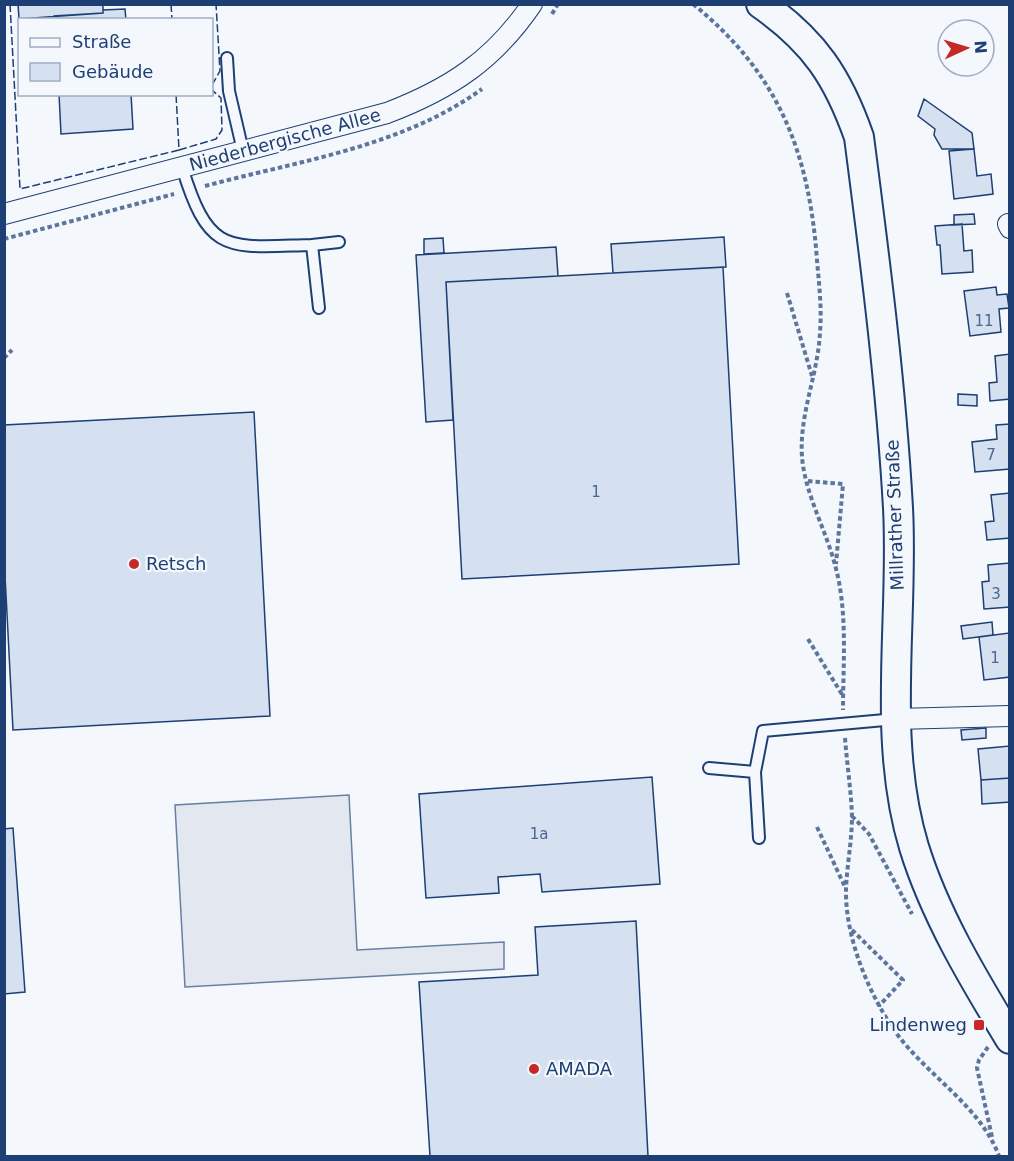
<svg xmlns="http://www.w3.org/2000/svg" width="1014" height="1161" font-family="'DejaVu Sans',sans-serif">
<rect width="100%" height="100%" fill="#f4f7fb"/>
<!-- parking -->
<path fill="#e3e8f0" stroke="#687fa3" stroke-width="1.5" d="M 349,795 L 357,950 L 504,942 L 504,969 L 185,987 L 175,805 Z"/>
<!-- building -->
<path fill="#d5e0f0" stroke="#1d3f73" stroke-width="1.5" d="M 18,4 L 103,4 L 103,13 L 19,19 Z
M 125,9 L 126,20 L 54,20 L 54,16 L 103,13 L 103,10 Z
M 59,94 L 131,94 L 133,129 L 61,134 Z
M 924,99 L 972,133 L 974,149 L 942,149 L 934,135 L 935,129 L 918,116 Z
M 974,149 L 977,176 L 991,174 L 993,194 L 954,199 L 949,151 Z
M 974,214 L 975,224 L 954,225 L 954,215 Z
M 962,224 L 964,251 L 972,250 L 973,272 L 942,274 L 940,245 L 937,245 L 935,226 Z
M 724,237 L 726,267 L 613,273 L 611,244 Z
M 443,238 L 444,253 L 424,254 L 424,239 Z
M 556,247 L 558,276 L 446,282 L 453,420 L 426,422 L 416,255 Z
M 723,267 L 739,564 L 462,579 L 446,282 Z
M 996,287 L 997,295 L 1007,294 L 1009,308 L 999,309 L 1001,332 L 970,336 L 964,291 Z
M 1010,354 L 1010,399 L 990,401 L 989,383 L 997,382 L 995,356 Z
M 958,394 L 977,395 L 977,406 L 958,405 Z
M 254,412 L 270,716 L 13,730 L 4,556 L 4,425 Z
M 1010,424 L 1010,469 L 975,472 L 972,442 L 997,439 L 996,425 Z
M 1010,493 L 1010,538 L 987,540 L 985,522 L 994,521 L 991,495 Z
M 1010,563 L 1010,607 L 984,609 L 982,582 L 989,581 L 988,565 Z
M 992,622 L 993,635 L 963,639 L 961,626 Z
M 1009,633 L 1010,677 L 984,680 L 979,637 Z
M 986,728 L 986,738 L 962,740 L 961,730 Z
M 1010,746 L 1010,778 L 981,780 L 978,749 Z
M 652,777 L 660,884 L 542,892 L 540,874 L 498,877 L 499,893 L 426,898 L 419,794 Z
M 1010,778 L 1010,802 L 982,804 L 981,780 Z
M 13,828 L 25,992 L 4,994 L 4,829 Z
M 636,921 L 648,1156 L 430,1156 L 419,982 L 538,975 L 535,927 Z"/>
<g fill="none" stroke-linecap="round" stroke-linejoin="round">
<!-- lane casing -->
<g stroke="#1d3f73" stroke-width="14">
<path id="lane" d="M 227,58 L 229,91 L 243,151
M 182,167 C 209,256 227,247 312,245 L 319,308
M 312,245 L 339,242
M 709,768 L 755,772
M 759,838 L 755,772 L 763,731 L 896,719"/>
</g>
<!-- street casing -->
<g stroke="#1d3f73" stroke-width="22">
<path id="street" d="M 4,214 L 387,113 C 450,89 494,60 532,4
M 1008,224 L 1010,228
M 896,719 L 1010,716"/>
</g>
<!-- secondary casing -->
<g stroke="#1d3f73" stroke-width="32">
<path id="secondary" d="M 761,4 C 814,41 838,77 859,137 C 875,260 891,384 898,508 C 904,620 881,738 914,847 C 935,915 973,978 1010,1039"/>
</g>
<!-- path -->
<path stroke="#5e769c" stroke-width="4" stroke-dasharray="4.5 3" stroke-linecap="butt" d="M 693,4 C 779,74 809,152 817,260 C 819,284 822,308 820,332 C 818,375 799,414 802,457 C 805,494 826,530 835,565 C 848,611 843,663 843,710
M 552,14 L 558,4
M 205,186 C 298,161 402,147 482,89
M 4,239 L 174,194
M 787,293 L 812,376
M 4,358 L 12,350
M 808,481 L 843,484 L 836,564
M 808,639 L 843,696
M 845,738 C 847,764 851,790 852,816 C 852,840 847,865 846,889 C 845,938 869,995 897,1034 C 928,1076 981,1107 999,1156
M 852,816 L 869,834 L 912,914
M 817,827 L 846,889
M 852,930 L 903,980 L 879,1006
M 988,1047 L 979,1060 L 977,1068 L 992,1137"/>
<!-- lane -->
<use href="#lane" stroke="#f4f7fb" stroke-width="10"/>
<!-- street -->
<use href="#street" stroke="#f4f7fb" stroke-width="20"/>
<!-- secondary -->
<use href="#secondary" stroke="#f4f7fb" stroke-width="28"/>
<!-- fence -->
<path stroke="#1d3f73" stroke-width="1.5" stroke-dasharray="8 3" stroke-linecap="butt" d="M 10,4 L 20,189 L 179,150 L 176,94
M 171,4 L 172,20
M 212,85 L 220,71 L 216,4
M 179,150 L 216,139 L 222,130 L 221,98 L 212,90"/>
</g>
<!-- markers -->
<g fill="#c62828" stroke="#f4f7fb" stroke-width="2">
<circle cx="134" cy="564" r="6"/>
<rect x="973" y="1019" width="12" height="12" rx="3"/>
<circle cx="534" cy="1069" r="6"/>
</g>
<g text-anchor="middle" stroke-width="4.5" stroke-linejoin="round" paint-order="stroke">
<!-- number labels -->
<g font-size="15" fill="#4b6792">
<text x="984" y="326">11</text>
<text x="991" y="460">7</text>
<text x="596" y="497">1</text>
<text x="996" y="599">3</text>
<text x="995" y="663">1</text>
<text x="539" y="839">1a</text>
</g>
<!-- street labels -->
<g font-size="18" fill="#1d3f73" stroke="#f4f7fb">
<text transform="translate(285 140) rotate(-15)" y="6">Niederbergische Allee</text>
<text transform="translate(895 515) rotate(-92)" y="6">Millrather Straße</text>
</g>
<!-- poi labels -->
<g font-size="18" fill="#1d3f73" stroke="#f4f7fb" text-anchor="start">
<text x="146" y="570">Retsch</text>
<text x="967" y="1031" text-anchor="end">Lindenweg</text>
<text x="546" y="1075">AMADA</text>
</g>
</g>
<!-- border -->
<rect width="1014" height="1161" fill="none" stroke="#1d3f73" stroke-width="12"/>
<!-- legend -->
<rect x="18" y="18" width="195" height="78" fill="#f4f7fb" stroke="#9eadc5" stroke-width="1.5"/>
<rect x="30" y="38" width="30" height="9" fill="#f4f7fb" stroke="#9eadc5" stroke-width="1.5"/>
<text x="72" y="48" font-size="18" fill="#1d3f73">Straße</text>
<rect x="30" y="63" width="30" height="18" fill="#d5e0f0" stroke="#9eadc5" stroke-width="1.5"/>
<text x="72" y="78" font-size="18" fill="#1d3f73">Gebäude</text>
<!-- north arrow -->
<g transform="translate(966 48) rotate(86)"><circle r="28" fill="#f4f7fb" stroke="#9eadc5" stroke-width="1.5"/>
<path d="M0-4.5L10 22L0 15L-10 22Z" fill="#c62828"/>
<text y="-9" font-size="16" font-weight="bold" text-anchor="middle" fill="#1d3f73">N</text>
</g>
</svg>
